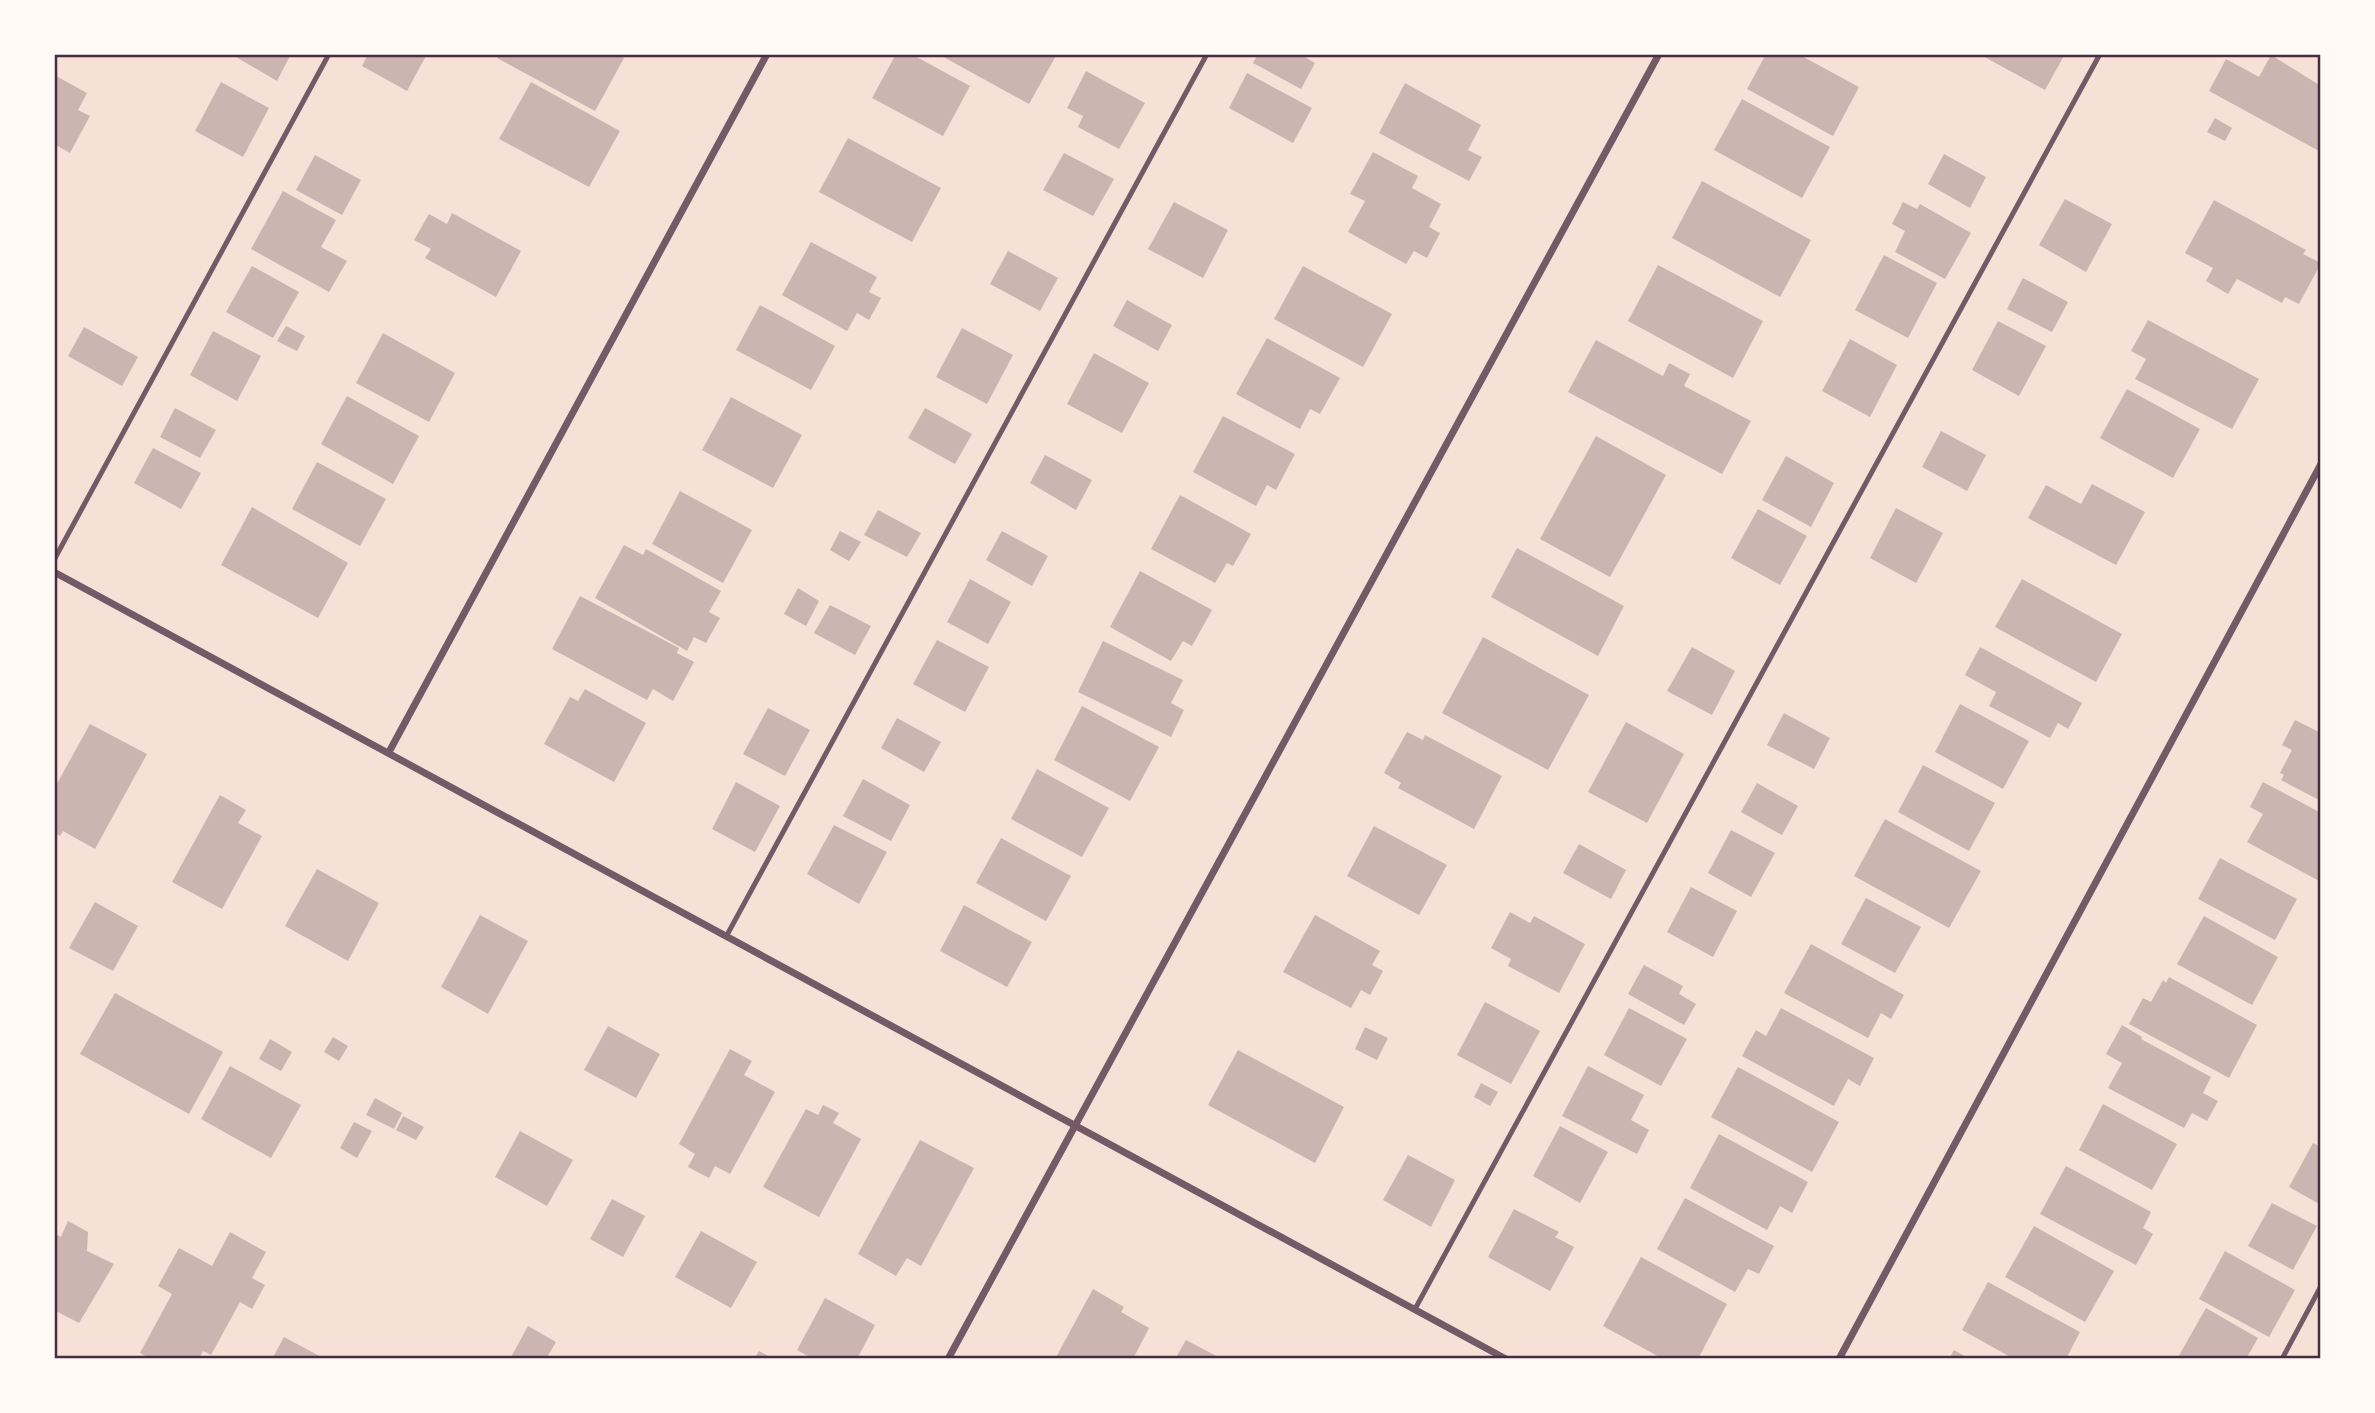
<svg xmlns="http://www.w3.org/2000/svg" width="2375" height="1413" font-family="'Titillium Web',sans-serif">
<rect width="100%" height="100%" fill="#f7e1d7"/>
<!-- building -->
<path fill="#ccb4b1" d="M 231,54 L 291,54 L 277,81 Z
M 368,54 L 427,54 L 407,91 L 362,66 Z
M 499,54 L 616,54 L 624,58 L 595,111 L 497,58 Z
M 896,54 L 911,54 L 970,86 L 943,136 L 872,98 Z
M 938,54 L 1057,54 L 1029,104 Z
M 1258,54 L 1300,54 L 1315,63 L 1301,89 L 1253,63 Z
M 1766,54 L 1798,54 L 1859,87 L 1833,136 L 1747,89 Z
M 1979,54 L 2065,54 L 2045,90 Z
M 2271,55 L 2321,86 L 2321,152 L 2209,91 L 2226,59 L 2259,77 Z
M 54,71 L 58,73 L 56,76 L 87,93 L 78,110 L 90,116 L 70,153 L 54,144 Z
M 1086,71 L 1145,103 L 1119,149 L 1078,127 L 1083,116 L 1067,108 Z
M 1247,73 L 1312,108 L 1293,143 L 1229,108 Z
M 221,82 L 269,108 L 243,157 L 195,131 Z
M 531,82 L 620,131 L 589,187 L 499,139 Z
M 1405,83 L 1481,125 L 1468,150 L 1482,157 L 1469,181 L 1379,133 Z
M 1742,99 L 1830,147 L 1802,198 L 1714,150 Z
M 2215,118 L 2232,128 L 2225,141 L 2207,132 Z
M 848,138 L 941,188 L 912,242 L 819,192 Z
M 1373,152 L 1418,176 L 1412,188 L 1441,204 L 1429,227 L 1440,233 L 1427,258 L 1414,251 L 1406,264 L 1348,232 L 1365,201 L 1350,194 Z
M 1064,153 L 1114,179 L 1093,216 L 1043,190 Z
M 1944,154 L 1986,177 L 1970,208 L 1928,184 Z
M 315,155 L 361,180 L 342,215 L 296,190 Z
M 1702,181 L 1811,240 L 1780,297 L 1672,238 Z
M 283,191 L 336,220 L 321,247 L 347,261 L 329,292 L 251,249 Z
M 2065,199 L 2112,224 L 2086,272 L 2039,245 Z
M 2214,200 L 2306,250 L 2303,254 L 2321,263 L 2299,304 L 2285,297 L 2282,303 L 2237,279 L 2228,294 L 2206,281 L 2213,268 L 2185,253 Z
M 1174,202 L 1228,230 L 1203,278 L 1148,249 Z
M 1903,202 L 1917,209 L 1920,204 L 1971,233 L 1945,279 L 1895,252 L 1905,231 L 1892,224 Z
M 452,213 L 521,251 L 496,297 L 425,258 L 431,249 L 414,240 L 429,214 L 447,224 Z
M 811,242 L 877,277 L 869,292 L 881,298 L 869,320 L 857,313 L 847,331 L 782,295 Z
M 1008,251 L 1058,278 L 1040,311 L 990,284 Z
M 1884,255 L 1937,283 L 1908,338 L 1855,310 Z
M 1658,265 L 1763,321 L 1733,378 L 1628,321 Z
M 252,266 L 299,292 L 273,338 L 226,312 Z
M 1303,266 L 1392,314 L 1363,367 L 1274,319 Z
M 2023,278 L 2068,302 L 2052,332 L 2007,309 Z
M 1127,300 L 1172,325 L 1158,351 L 1113,326 Z
M 760,305 L 835,346 L 811,390 L 736,350 Z
M 2148,320 L 2259,379 L 2232,429 L 2135,379 L 2146,359 L 2131,351 Z
M 1998,321 L 2046,346 L 2019,396 L 1972,370 Z
M 286,326 L 305,336 L 297,351 L 277,341 Z
M 84,327 L 138,357 L 122,386 L 68,356 Z
M 962,328 L 1013,355 L 987,404 L 936,377 Z
M 213,331 L 261,356 L 237,401 L 190,375 Z
M 383,333 L 455,373 L 429,422 L 356,383 Z
M 1267,338 L 1340,378 L 1320,414 L 1310,409 L 1300,429 L 1236,394 Z
M 1850,339 L 1897,365 L 1870,417 L 1822,391 Z
M 1596,340 L 1663,376 L 1669,363 L 1690,374 L 1684,386 L 1751,421 L 1722,474 L 1568,392 Z
M 1094,353 L 1149,383 L 1122,433 L 1067,404 Z
M 2127,389 L 2200,429 L 2173,478 L 2100,438 Z
M 347,396 L 419,436 L 393,484 L 321,444 Z
M 731,397 L 802,435 L 773,488 L 702,450 Z
M 175,408 L 216,430 L 200,458 L 160,437 Z
M 925,408 L 972,434 L 955,464 L 908,438 Z
M 1223,416 L 1295,454 L 1276,490 L 1267,485 L 1256,506 L 1193,472 Z
M 1941,431 L 1986,455 L 1967,491 L 1922,467 Z
M 1596,436 L 1666,475 L 1610,577 L 1540,539 Z
M 153,448 L 201,473 L 181,509 L 134,483 Z
M 1045,455 L 1092,480 L 1076,510 L 1030,483 Z
M 1786,456 L 1834,483 L 1811,527 L 1762,500 Z
M 317,462 L 386,499 L 360,546 L 292,509 Z
M 2092,484 L 2145,512 L 2116,565 L 2028,518 L 2046,485 L 2081,504 Z
M 680,491 L 752,530 L 723,583 L 652,544 Z
M 1180,495 L 1251,534 L 1233,566 L 1227,563 L 1215,583 L 1151,549 Z
M 252,507 L 348,563 L 318,618 L 221,565 Z
M 1896,508 L 1943,533 L 1916,583 L 1870,558 Z
M 1758,509 L 1807,536 L 1780,585 L 1731,558 Z
M 878,510 L 921,533 L 907,557 L 864,535 Z
M 840,531 L 861,542 L 849,561 L 830,550 Z
M 1002,531 L 1048,556 L 1032,586 L 986,560 Z
M 624,545 L 643,555 L 646,549 L 721,591 L 709,612 L 720,618 L 706,643 L 694,637 L 687,651 L 595,598 Z
M 1517,548 L 1624,606 L 1598,656 L 1491,597 Z
M 1140,571 L 1212,610 L 1192,646 L 1183,641 L 1171,661 L 1110,627 Z
M 970,579 L 1011,602 L 988,644 L 947,622 Z
M 2022,579 L 2122,634 L 2096,682 L 1995,627 Z
M 798,588 L 819,601 L 806,626 L 784,614 Z
M 580,596 L 679,648 L 677,653 L 694,662 L 673,701 L 653,689 L 647,700 L 552,649 Z
M 830,605 L 871,626 L 855,655 L 814,633 Z
M 1483,637 L 1589,695 L 1548,770 L 1442,713 Z
M 937,640 L 989,667 L 965,712 L 913,684 Z
M 1103,641 L 1183,680 L 1171,703 L 1184,710 L 1171,737 L 1078,692 Z
M 1692,647 L 1735,671 L 1712,715 L 1667,691 Z
M 1980,647 L 2082,703 L 2068,729 L 2058,723 L 2050,738 L 1989,706 L 1996,692 L 1965,675 Z
M 585,689 L 646,723 L 614,782 L 544,744 L 570,697 L 578,701 Z
M 1960,704 L 2029,741 L 2003,789 L 1935,752 Z
M 1082,706 L 1159,747 L 1130,801 L 1054,760 Z
M 768,708 L 810,730 L 785,776 L 743,754 Z
M 1784,713 L 1830,738 L 1814,769 L 1767,745 Z
M 897,718 L 941,742 L 924,772 L 881,748 Z
M 2295,720 L 2321,733 L 2321,801 L 2281,780 L 2284,775 L 2280,773 L 2292,750 L 2282,745 Z
M 1626,722 L 1684,754 L 1647,823 L 1588,792 Z
M 90,724 L 147,754 L 95,849 L 63,831 L 60,836 L 54,832 L 54,789 Z
M 1407,732 L 1423,740 L 1425,735 L 1502,776 L 1474,829 L 1398,788 L 1401,783 L 1384,773 Z
M 1923,765 L 1995,803 L 1969,851 L 1898,812 Z
M 1037,769 L 1109,808 L 1082,857 L 1011,819 Z
M 863,779 L 910,805 L 891,841 L 843,816 Z
M 736,782 L 780,806 L 755,852 L 712,829 Z
M 2263,782 L 2321,813 L 2321,882 L 2247,842 L 2263,814 L 2250,807 Z
M 1757,783 L 1798,806 L 1782,835 L 1741,812 Z
M 220,795 L 246,810 L 238,823 L 262,836 L 222,909 L 172,882 Z
M 1885,819 L 1981,871 L 1949,928 L 1854,876 Z
M 834,825 L 887,852 L 859,904 L 807,874 Z
M 1374,826 L 1447,865 L 1419,915 L 1347,876 Z
M 1731,830 L 1775,853 L 1751,897 L 1708,873 Z
M 1001,838 L 1071,876 L 1046,921 L 976,883 Z
M 1579,844 L 1626,870 L 1611,899 L 1563,873 Z
M 2220,858 L 2297,899 L 2275,940 L 2198,899 Z
M 317,869 L 379,903 L 348,961 L 285,926 Z
M 1691,887 L 1737,911 L 1713,957 L 1667,932 Z
M 1866,898 L 1921,927 L 1895,973 L 1841,944 Z
M 95,902 L 138,926 L 113,971 L 69,948 Z
M 964,905 L 1032,942 L 1007,987 L 940,951 Z
M 1510,912 L 1530,923 L 1534,916 L 1585,944 L 1559,993 L 1508,966 L 1511,959 L 1491,948 Z
M 480,915 L 528,941 L 488,1014 L 441,987 Z
M 1315,915 L 1380,951 L 1372,965 L 1383,971 L 1370,995 L 1361,990 L 1351,1008 L 1283,972 Z
M 2204,916 L 2278,957 L 2252,1005 L 2177,964 Z
M 1811,944 L 1904,995 L 1891,1019 L 1881,1013 L 1868,1038 L 1784,993 Z
M 1644,965 L 1683,986 L 1679,994 L 1696,1004 L 1684,1025 L 1628,994 Z
M 2169,977 L 2257,1025 L 2229,1078 L 2129,1024 L 2143,998 L 2151,1002 L 2163,980 L 2166,983 Z
M 115,993 L 223,1052 L 189,1114 L 80,1054 Z
M 1485,1002 L 1540,1031 L 1511,1084 L 1457,1055 Z
M 1629,1008 L 1687,1039 L 1661,1086 L 1604,1055 Z
M 1781,1008 L 1874,1058 L 1860,1086 L 1848,1079 L 1834,1106 L 1742,1056 L 1756,1030 L 1766,1036 Z
M 2122,1025 L 2142,1037 L 2141,1039 L 2211,1077 L 2203,1093 L 2218,1101 L 2207,1121 L 2192,1113 L 2184,1128 L 2108,1088 L 2122,1063 L 2106,1054 Z
M 608,1026 L 660,1054 L 636,1098 L 584,1070 Z
M 1365,1027 L 1388,1038 L 1377,1060 L 1355,1049 Z
M 333,1037 L 348,1046 L 339,1061 L 324,1052 Z
M 270,1039 L 292,1052 L 281,1071 L 259,1059 Z
M 730,1049 L 752,1061 L 744,1075 L 775,1092 L 730,1174 L 715,1166 L 709,1178 L 688,1167 L 695,1154 L 679,1144 Z
M 1238,1050 L 1344,1107 L 1315,1163 L 1208,1105 Z
M 230,1066 L 301,1105 L 271,1158 L 201,1119 Z
M 1588,1066 L 1644,1095 L 1631,1120 L 1649,1130 L 1637,1154 L 1562,1116 Z
M 1738,1067 L 1839,1122 L 1812,1172 L 1711,1117 Z
M 1481,1083 L 1498,1092 L 1490,1106 L 1474,1097 Z
M 375,1098 L 402,1113 L 394,1129 L 366,1115 Z
M 2103,1104 L 2177,1144 L 2152,1190 L 2079,1150 Z
M 823,1105 L 839,1113 L 833,1123 L 861,1139 L 819,1217 L 763,1187 L 806,1109 L 818,1115 Z
M 403,1116 L 424,1127 L 416,1140 L 396,1130 Z
M 354,1122 L 372,1131 L 357,1158 L 340,1148 Z
M 1560,1126 L 1608,1152 L 1580,1203 L 1533,1176 Z
M 520,1131 L 573,1160 L 547,1206 L 495,1177 Z
M 1719,1134 L 1808,1182 L 1792,1213 L 1780,1206 L 1767,1230 L 1690,1188 Z
M 920,1140 L 974,1168 L 921,1266 L 907,1258 L 896,1276 L 858,1254 Z
M 2313,1143 L 2321,1147 L 2321,1205 L 2289,1187 Z
M 1408,1155 L 1455,1180 L 1431,1227 L 1383,1200 Z
M 2066,1166 L 2151,1212 L 2143,1228 L 2153,1234 L 2136,1265 L 2040,1214 Z
M 1685,1198 L 1774,1246 L 1759,1274 L 1748,1269 L 1735,1292 L 1657,1249 Z
M 612,1199 L 645,1216 L 623,1257 L 590,1239 Z
M 2272,1203 L 2317,1226 L 2293,1270 L 2248,1246 Z
M 1514,1209 L 1559,1232 L 1555,1237 L 1574,1247 L 1550,1291 L 1488,1257 Z
M 68,1221 L 88,1232 L 87,1251 L 114,1264 L 79,1323 L 54,1310 L 54,1233 L 61,1237 Z
M 2034,1226 L 2114,1271 L 2085,1322 L 2005,1277 Z
M 701,1231 L 757,1262 L 731,1308 L 675,1277 Z
M 230,1232 L 266,1252 L 252,1278 L 265,1285 L 252,1309 L 240,1302 L 211,1355 L 203,1351 L 199,1359 L 151,1359 L 140,1353 L 172,1294 L 158,1286 L 179,1248 L 212,1266 Z
M 2225,1251 L 2295,1290 L 2269,1337 L 2199,1299 Z
M 1641,1257 L 1727,1304 L 1698,1359 L 1663,1359 L 1603,1326 Z
M 1988,1282 L 2080,1332 L 2066,1359 L 2014,1359 L 1962,1330 Z
M 1093,1289 L 1124,1307 L 1121,1312 L 1149,1328 L 1133,1359 L 1055,1359 Z
M 825,1298 L 875,1325 L 857,1359 L 813,1359 L 797,1350 Z
M 2206,1308 L 2258,1338 L 2246,1359 L 2177,1359 Z
M 528,1326 L 556,1342 L 546,1359 L 510,1359 Z
M 284,1337 L 325,1359 L 272,1359 Z
M 1186,1340 L 1222,1359 L 1175,1359 Z
M 1954,1350 L 1970,1359 L 1949,1359 Z
M 759,1351 L 774,1359 L 754,1359 Z"/>
<g fill="none" stroke-linecap="round" stroke-linejoin="round">
<!-- service -->
<path stroke="#755966" stroke-width="5" d="M 54,560 L 329,54
M 727,935 L 1207,54
M 1415,1309 L 2100,54
M 2282,1359 L 2321,1286"/>
<!-- minor -->
<path stroke="#755966" stroke-width="7" d="M 54,572 L 1506,1359
M 389,752 L 767,54
M 948,1359 L 1659,54
M 1839,1359 L 2321,464"/>
</g>
<!-- border -->
<rect width="2375" height="1413" fill="none" stroke="#fffaf5" stroke-width="112"/>
<rect x="56" y="56" width="2263" height="1301" fill="none" stroke="#4a2c40" stroke-width="2.5"/>
</svg>
